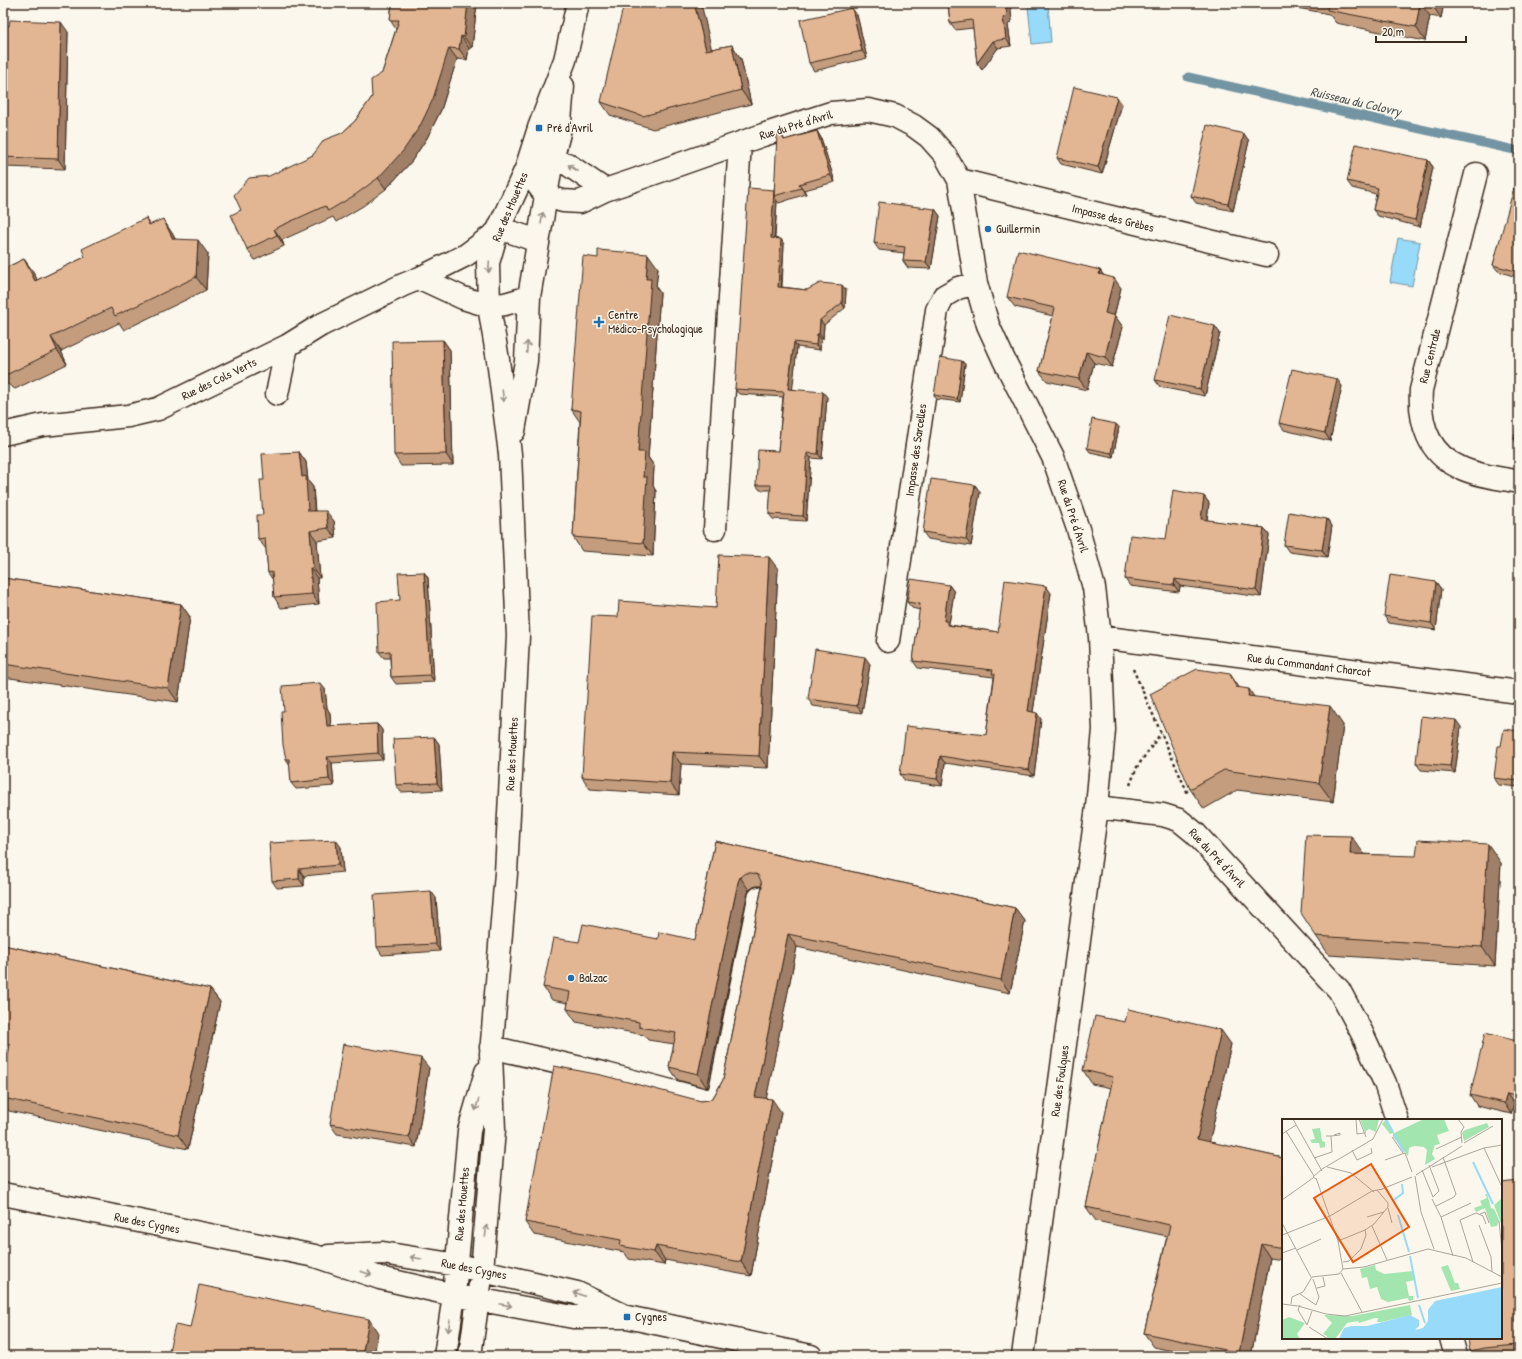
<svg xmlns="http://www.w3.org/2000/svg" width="1522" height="1359" font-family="'Patrick Hand',sans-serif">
<rect width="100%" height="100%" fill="#fbf7ec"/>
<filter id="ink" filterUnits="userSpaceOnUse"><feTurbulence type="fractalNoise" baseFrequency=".025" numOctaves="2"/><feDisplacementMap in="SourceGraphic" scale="8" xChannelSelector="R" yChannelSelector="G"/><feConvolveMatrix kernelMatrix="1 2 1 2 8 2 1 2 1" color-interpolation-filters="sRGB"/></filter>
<g filter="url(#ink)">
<!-- water -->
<path fill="#98dafa" stroke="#7394a2" d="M 1048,5 L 1051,42 L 1032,44 L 1028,7 Z
M 1398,238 L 1420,242 L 1412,286 L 1390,282 Z"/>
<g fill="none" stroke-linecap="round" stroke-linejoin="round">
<!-- stream -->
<path stroke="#7394a2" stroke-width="9" d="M 1188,77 L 1519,151"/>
<!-- minor casing -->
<g stroke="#3b2a1e" stroke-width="25">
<path id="minor" d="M 1476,174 L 1421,390 C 1419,422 1428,453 1459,467 C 1477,476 1500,478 1519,482
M 959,180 L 1267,255
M 605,190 L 567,164 L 552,160 L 526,169 L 546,196 L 563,201 L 580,202 L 605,190 L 632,181 L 763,135 L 831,113 L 868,110 L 895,116 L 914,126 L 929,137 L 945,155 L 959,180 L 976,283 L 988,325 L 1004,360 L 1053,457 L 1078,529 L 1094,588 L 1100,637 L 1104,730 L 1097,807 L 1163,815 L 1179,820 L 1195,833 L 1339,990 L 1362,1033 L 1385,1083 L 1397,1120
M 420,278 L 463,298 L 489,306 L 505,304 L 529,297
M 277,394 L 287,346
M 514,431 L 526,361 L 529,297 L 552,160 L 559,133 L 563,86
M 3,434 L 43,425 L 128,416 L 158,409 L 287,346 L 321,325 L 403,285 L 420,278 L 466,255 L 497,232 L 508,231 L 529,238 L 537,243
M 715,529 L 740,143
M 1100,637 L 1519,692
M 888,641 L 937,310 L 944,296 L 958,288 L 976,283
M 491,1047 L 602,1073 L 713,1102 L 720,1091 L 759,898
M 3,1194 L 315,1256 L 380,1278 L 454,1295 L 573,1317 L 627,1317 L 811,1356
M 329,1256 L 383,1253 L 457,1265 L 577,1293 L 621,1314
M 1451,1338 L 1456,1356
M 445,1356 L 454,1295 L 469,1131 L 486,1072
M 470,1356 L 482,1270 L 494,1130 L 491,1054 L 506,873 L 518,636 L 510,454 L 498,360 L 489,306 L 488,263 L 497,232 L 526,169 L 539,128 L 565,60 L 578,3
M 1023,1356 L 1097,807"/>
</g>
<!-- path -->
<path stroke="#3b2a1e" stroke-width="2.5" stroke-dasharray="3 3" stroke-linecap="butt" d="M 1133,669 L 1188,794
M 1130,785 L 1137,767 L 1161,733"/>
<!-- minor -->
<use href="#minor" stroke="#fbf7ec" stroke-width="22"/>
</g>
<!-- wall -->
<path fill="#c39d7e" stroke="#3b2a1e" d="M 392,3 L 477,3 L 472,48 L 469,48 L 467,60 L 457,59 L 441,110 L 427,138 L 411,162 L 386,189 L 363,206 L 336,222 L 333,217 L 282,240 L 284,246 L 255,260 L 247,249 L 241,210 L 313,155 L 342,133 L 355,121 L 372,97 L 382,73 L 396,29 L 390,20 Z
M 948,3 L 1010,3 L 1012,21 L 1008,25 L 1011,46 L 998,48 L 982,70 L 977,63 L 973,28 L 955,30 L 950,23 Z
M 1290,3 L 1444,3 L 1441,18 L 1430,16 L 1425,41 L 1336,23 L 1329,14 L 1292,7 Z
M 857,15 L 867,58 L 814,71 L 809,63 Z
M 3,26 L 68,32 L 65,169 L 3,167 Z
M 732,45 L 741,59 L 751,104 L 653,129 L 610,115 L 601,102 L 712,49 Z
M 1122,104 L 1102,174 L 1061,164 L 1057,158 Z
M 817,131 L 821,138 L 835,182 L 804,190 L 806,194 L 779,203 L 777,201 L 775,238 L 784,244 L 782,287 L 807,290 L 846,290 L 845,308 L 824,325 L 823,339 L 821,339 L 820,350 L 797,347 L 792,389 L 827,397 L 822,459 L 811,458 L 806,521 L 773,519 L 769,514 L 771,490 L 760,490 L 756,485 L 778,451 L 783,397 L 739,394 L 735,389 L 774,191 L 781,134 L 785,140 Z
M 1244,134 L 1249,141 L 1233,211 L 1196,203 L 1191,196 Z
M 1428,160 L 1433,167 L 1420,227 L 1378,216 L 1373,210 L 1376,194 L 1352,188 L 1347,181 Z
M 1519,181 L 1519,278 L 1498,271 L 1493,265 Z
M 935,209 L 940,216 L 931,269 L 908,268 L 903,261 L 904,253 L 879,250 L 874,243 Z
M 146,218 L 151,225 L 172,233 L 175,239 L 208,254 L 206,290 L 124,330 L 119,323 L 61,351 L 67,364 L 15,389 L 3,381 L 3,269 L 24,259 L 34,273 L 37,280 L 85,257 Z
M 658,268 L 656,287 L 660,293 L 648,457 L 654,466 L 653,486 L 656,491 L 653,556 L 582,551 L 573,537 L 580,422 L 571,409 Z
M 1100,270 L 1103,275 L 1121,288 L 1114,316 L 1123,327 L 1112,367 L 1094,363 L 1087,390 L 1047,381 L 1039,371 L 1053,316 L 1015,307 L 1007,297 Z
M 1220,333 L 1205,396 L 1160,387 L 1155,380 Z
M 443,340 L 450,350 L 453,465 L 401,466 L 394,455 Z
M 962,361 L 965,364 L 960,402 L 936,399 L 934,395 Z
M 1342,386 L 1330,441 L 1284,430 L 1279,423 Z
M 1519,418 L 1519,445 L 1518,445 L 1514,439 Z
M 1116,424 L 1119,427 L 1113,457 L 1090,452 L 1087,448 Z
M 299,452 L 306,462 L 308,481 L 313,487 L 315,511 L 334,521 L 336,538 L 317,541 L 320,578 L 317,578 L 319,604 L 281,608 L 274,597 L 273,580 L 268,573 L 266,549 L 258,539 L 263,515 L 264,480 Z
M 975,485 L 980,492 L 971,546 L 928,539 L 923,532 Z
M 1204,496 L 1209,503 L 1207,520 L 1264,528 L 1269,535 L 1261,597 L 1180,586 L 1179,592 L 1130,586 L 1125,579 L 1166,539 Z
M 1327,519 L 1332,526 L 1327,557 L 1289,552 L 1284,545 Z
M 778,569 L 768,768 L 681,764 L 679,795 L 590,789 L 582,777 L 618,617 L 716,608 Z
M 424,572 L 428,578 L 434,682 L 396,684 L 391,677 L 390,658 L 384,658 L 379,652 L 400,600 Z
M 3,578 L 181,604 L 190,617 L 178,702 L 3,677 Z
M 1436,582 L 1441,589 L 1436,630 L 1389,623 L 1384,616 Z
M 949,585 L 954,592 L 949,624 L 950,625 L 998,632 L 1051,593 L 1033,712 L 1041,719 L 1034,776 L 945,763 L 942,786 L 905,781 L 900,774 L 986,735 L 994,677 L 918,668 L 913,661 L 920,610 L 912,608 L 907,602 Z
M 870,664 L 862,713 L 813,706 L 808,699 Z
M 1230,674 L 1239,688 L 1254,697 L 1343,725 L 1333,802 L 1237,790 L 1204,809 L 1190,789 Z
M 325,689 L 327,708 L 330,713 L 331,726 L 377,724 L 382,730 L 383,760 L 332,763 L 334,786 L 296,789 L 291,783 L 290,765 L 286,759 L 284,711 Z
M 1461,727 L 1455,773 L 1421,770 L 1416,763 Z
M 1519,731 L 1519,787 L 1499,785 L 1494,778 L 1501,746 Z
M 434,737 L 439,744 L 442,790 L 401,792 L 396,785 Z
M 715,841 L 1015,908 L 1025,921 L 1010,993 L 797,947 L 766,1098 L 781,1112 L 751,1276 L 665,1260 L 664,1265 L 629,1259 L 624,1252 L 534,1235 L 525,1222 L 701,1101 L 709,1100 L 714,1096 L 723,1080 L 762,886 L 755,886 L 749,890 L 747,896 L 707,1088 L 678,1080 L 669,1067 L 674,1044 L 648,1040 L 644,1035 L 576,1022 L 567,1009 L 568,1003 L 552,1000 L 543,987 L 579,942 L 658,939 L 695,940 Z
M 341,847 L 343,872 L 304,876 L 304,886 L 277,888 L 272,881 Z
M 1364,854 L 1501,863 L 1495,966 L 1329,955 L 1316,936 Z
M 436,898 L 440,951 L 382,955 L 377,947 Z
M 3,945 L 210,989 L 220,1002 L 188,1149 L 9,1111 L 3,1102 L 3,1080 L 8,1056 L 3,1055 Z
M 1125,1022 L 1231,1044 L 1209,1142 L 1283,1158 L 1283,1260 L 1270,1258 L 1251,1356 L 1195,1356 L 1154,1347 L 1144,1333 L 1167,1236 L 1096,1221 L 1086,1207 L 1111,1088 L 1092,1084 L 1083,1070 Z
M 1519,1034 L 1519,1106 L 1514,1104 L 1511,1114 L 1477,1106 L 1470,1095 L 1517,1041 Z
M 429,1068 L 416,1147 L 337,1134 L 330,1124 Z
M 1501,1183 L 1519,1356 L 1474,1356 L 1470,1351 Z"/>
<!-- shaded-wall -->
<path fill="#9f7f67" stroke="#3b2a1e" d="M 468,3 L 477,3 L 472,48 L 464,37 Z
M 694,3 L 701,3 L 715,64 L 706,50 Z
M 1005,3 L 1010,3 L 1012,21 L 1008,25 L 1011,46 L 1006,39 L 1003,18 Z
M 1420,3 L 1430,16 L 1425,41 L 1416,27 Z
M 1432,3 L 1444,3 L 1441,18 L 1432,5 Z
M 852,8 L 857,15 L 867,58 L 862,51 Z
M 61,22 L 68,32 L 65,169 L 58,159 Z
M 461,36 L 469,48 L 467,60 L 459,49 Z
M 993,41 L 998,48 L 982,70 L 977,63 Z
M 732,45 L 741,59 L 751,104 L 741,90 Z
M 449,48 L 457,59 L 441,110 L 427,138 L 411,162 L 386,189 L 378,178 Z
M 1117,97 L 1122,104 L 1102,174 L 1098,167 Z
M 817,131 L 821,138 L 835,182 L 830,175 Z
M 1244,134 L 1249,141 L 1233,211 L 1228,204 Z
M 1428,160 L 1433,167 L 1420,227 L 1415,220 Z
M 799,184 L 804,190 L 806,194 L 801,188 Z
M 774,190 L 774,196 L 777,201 L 774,243 L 771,238 Z
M 935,209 L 940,216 L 931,269 L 926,262 Z
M 163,219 L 172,233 L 182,252 L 173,239 Z
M 274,229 L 282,240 L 284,246 L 277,235 Z
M 781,239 L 784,244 L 781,292 L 778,287 Z
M 198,240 L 208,254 L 206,290 L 196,277 Z
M 648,254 L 658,268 L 656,287 L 660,293 L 648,457 L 654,466 L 653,486 L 656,491 L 653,556 L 643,543 L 643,477 L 638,452 L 646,279 Z
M 24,259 L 34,273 L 44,295 L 35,281 Z
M 1100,270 L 1107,280 L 1099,274 Z
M 1114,278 L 1121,288 L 1112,324 L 1105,313 Z
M 842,285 L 846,290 L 845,308 L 842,303 Z
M 1115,316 L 1123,327 L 1112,367 L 1105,357 Z
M 820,320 L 824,325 L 823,339 L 819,334 Z
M 1215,326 L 1220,333 L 1205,396 L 1200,389 Z
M 817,334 L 821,339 L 820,350 L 816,345 Z
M 51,337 L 61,351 L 67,364 L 57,350 Z
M 443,340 L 450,350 L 453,465 L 446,454 Z
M 794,342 L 797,347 L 792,394 L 788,389 Z
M 1086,352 L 1094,363 L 1087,390 L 1079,379 Z
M 962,361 L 965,364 L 960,402 L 957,399 Z
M 1337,379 L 1342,386 L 1330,441 L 1325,433 Z
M 823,392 L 827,397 L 822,459 L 818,454 Z
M 1116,424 L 1119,427 L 1113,457 L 1111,453 Z
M 299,452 L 306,462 L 308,481 L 313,487 L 315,522 L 308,511 L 302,477 Z
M 807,453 L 811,458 L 806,521 L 803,516 Z
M 975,485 L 980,492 L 971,546 L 966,539 Z
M 1204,496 L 1209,503 L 1206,526 L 1201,519 Z
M 326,511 L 334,521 L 336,538 L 328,528 Z
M 1327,519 L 1332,526 L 1327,557 L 1322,550 Z
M 1264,528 L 1269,535 L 1261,597 L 1256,590 Z
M 310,531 L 317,541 L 320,578 L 313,568 Z
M 769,557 L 778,569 L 768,768 L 759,756 Z
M 310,568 L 317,578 L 319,604 L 312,594 Z
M 424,572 L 428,578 L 434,682 L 430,675 Z
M 1175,579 L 1180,586 L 1179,592 L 1174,585 Z
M 1436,582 L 1441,589 L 1436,630 L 1431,623 Z
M 949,585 L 954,592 L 949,624 L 952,628 L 951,632 L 944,621 Z
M 1046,586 L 1051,593 L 1032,718 L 1028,711 Z
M 181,604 L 190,617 L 178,702 L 168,688 Z
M 865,657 L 870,664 L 862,713 L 857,706 Z
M 1230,674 L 1243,693 L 1236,687 Z
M 320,683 L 325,689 L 327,708 L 330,713 L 331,733 L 327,726 L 323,707 Z
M 1249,689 L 1262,709 L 1248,696 Z
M 1330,706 L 1343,725 L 1333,802 L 1319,783 Z
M 1037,713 L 1041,719 L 1034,776 L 1029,770 Z
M 1456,720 L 1461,727 L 1455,773 L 1450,766 Z
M 377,724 L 382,730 L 383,760 L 378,753 Z
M 434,737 L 439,744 L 442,790 L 437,783 Z
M 672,752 L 681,764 L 679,795 L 670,783 Z
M 940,756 L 945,763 L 942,786 L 937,779 Z
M 327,757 L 332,763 L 334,786 L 329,779 Z
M 1351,836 L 1365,855 L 1350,854 Z
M 336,840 L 341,847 L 343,872 L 338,865 Z
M 1488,844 L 1501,863 L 1495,966 L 1482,947 Z
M 299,869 L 304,876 L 304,886 L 299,879 Z
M 740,877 L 749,890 L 747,896 L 707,1088 L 698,1074 L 738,882 Z
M 431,891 L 436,898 L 440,951 L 435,944 Z
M 1015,908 L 1025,921 L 1010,993 L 1001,980 Z
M 788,934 L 797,947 L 764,1110 L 755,1097 Z
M 210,989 L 220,1002 L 188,1149 L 178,1135 Z
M 1221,1030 L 1231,1044 L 1207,1153 L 1197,1139 Z
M 421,1058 L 429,1068 L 416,1147 L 409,1137 Z
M 1507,1094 L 1514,1104 L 1511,1114 L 1504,1103 Z
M 772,1099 L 781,1112 L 751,1276 L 741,1262 Z
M 1261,1244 L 1270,1258 L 1251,1356 L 1241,1356 L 1239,1353 Z
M 656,1246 L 665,1260 L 664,1265 L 654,1252 Z
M 369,1319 L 378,1333 L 374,1356 L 362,1356 Z"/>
<!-- building -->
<path fill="#e3b693" stroke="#3b2a1e" d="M 392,3 L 468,3 L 464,37 L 461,36 L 459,49 L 449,48 L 433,99 L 420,126 L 403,151 L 378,178 L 355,195 L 328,211 L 325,206 L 274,229 L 277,235 L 247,249 L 231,215 L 241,210 L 234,195 L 249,178 L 269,176 L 313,155 L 324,140 L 342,133 L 355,121 L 372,97 L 371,80 L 382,73 L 399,20 L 390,20 Z
M 624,3 L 694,3 L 706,50 L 732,45 L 741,90 L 643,116 L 601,102 Z
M 948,3 L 1005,3 L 1007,14 L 1003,18 L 1006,39 L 993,41 L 977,63 L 972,20 L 950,23 Z
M 1328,3 L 1420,3 L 1416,27 L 1327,10 Z
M 1422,3 L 1432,3 L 1432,5 Z
M 852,8 L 862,51 L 809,63 L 800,20 Z
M 10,20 L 61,22 L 58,159 L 3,157 L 3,26 L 9,26 Z
M 1074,87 L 1117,97 L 1098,167 L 1057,158 Z
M 1207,125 L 1244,134 L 1228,204 L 1191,196 Z
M 817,131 L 830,175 L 799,184 L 801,188 L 774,196 L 777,135 L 781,134 L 784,140 Z
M 1356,144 L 1428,160 L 1415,220 L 1373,210 L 1378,188 L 1347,181 Z
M 1516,180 L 1519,181 L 1519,272 L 1493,265 Z
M 748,188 L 774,190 L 771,238 L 781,239 L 778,287 L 807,290 L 820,283 L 842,285 L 842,303 L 820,320 L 819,334 L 817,334 L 816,345 L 794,342 L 788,389 L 823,392 L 818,454 L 807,453 L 803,516 L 769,514 L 771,485 L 756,485 L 758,450 L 778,451 L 784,392 L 735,389 Z
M 879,202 L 935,209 L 926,262 L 903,261 L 905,247 L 874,243 Z
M 146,218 L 149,225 L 163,219 L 173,239 L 198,240 L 196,277 L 115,316 L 111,308 L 51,337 L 57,350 L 6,375 L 3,374 L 3,269 L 24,259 L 35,281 L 85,257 L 82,249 Z
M 598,250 L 648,254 L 646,279 L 651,279 L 638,452 L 645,452 L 643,477 L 647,477 L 643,543 L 573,537 L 581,411 L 571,409 L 583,256 L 598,258 Z
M 1018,250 L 1100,270 L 1099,274 L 1114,278 L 1105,313 L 1115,316 L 1105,357 L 1086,352 L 1079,379 L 1039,371 L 1055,308 L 1007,297 Z
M 1170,315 L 1215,326 L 1200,389 L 1155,380 Z
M 443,340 L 446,454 L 394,455 L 392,341 Z
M 940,357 L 962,361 L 957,399 L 934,395 Z
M 1292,369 L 1337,379 L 1325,433 L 1279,423 Z
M 1519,418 L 1519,440 L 1514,439 Z
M 1092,419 L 1116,424 L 1111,453 L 1087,448 Z
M 299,452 L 302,477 L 306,476 L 308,511 L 326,511 L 328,528 L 310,531 L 313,568 L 310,568 L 312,594 L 274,597 L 272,572 L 268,573 L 265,538 L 258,539 L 257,515 L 263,515 L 260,480 L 264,480 L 262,454 Z
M 931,479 L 975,485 L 966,539 L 923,532 Z
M 1173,490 L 1204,496 L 1201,519 L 1264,528 L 1256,590 L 1175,579 L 1174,585 L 1125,579 L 1130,535 L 1166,539 Z
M 1289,512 L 1327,519 L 1322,550 L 1284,545 Z
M 719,555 L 769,557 L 759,756 L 672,752 L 670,783 L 582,777 L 592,616 L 618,617 L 619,601 L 716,608 Z
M 424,572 L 430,675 L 391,677 L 390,651 L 379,652 L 377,602 L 400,600 L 398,573 Z
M 1390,575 L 1436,582 L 1431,623 L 1384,616 Z
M 3,578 L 181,604 L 168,688 L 3,664 Z
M 911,579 L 949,585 L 944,621 L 947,621 L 947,625 L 998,632 L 1005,580 L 1046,586 L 1028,711 L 1037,713 L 1029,770 L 940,756 L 937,779 L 900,774 L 906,726 L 986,735 L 995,674 L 992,674 L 993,670 L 913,661 L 920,604 L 907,602 Z
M 815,649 L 865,657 L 857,706 L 808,699 Z
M 1197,669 L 1230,674 L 1236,687 L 1249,689 L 1248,696 L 1330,706 L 1319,783 L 1224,770 L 1190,789 L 1150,694 Z
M 320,683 L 323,707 L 325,707 L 327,726 L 377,724 L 378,753 L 327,757 L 329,779 L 291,783 L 289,759 L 286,759 L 283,745 L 281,711 L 284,711 L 282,686 Z
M 1421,716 L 1456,720 L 1450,766 L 1416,763 Z
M 1504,729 L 1519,731 L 1519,781 L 1494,778 L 1498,746 L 1501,746 Z
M 434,737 L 437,783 L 396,785 L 393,739 Z
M 1306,835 L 1351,836 L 1350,854 L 1416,856 L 1418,840 L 1488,844 L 1482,947 L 1316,936 L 1301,913 Z
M 336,840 L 338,865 L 299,869 L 299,879 L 272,881 L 269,843 Z
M 715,841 L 1015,908 L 1001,980 L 788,934 L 755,1097 L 772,1099 L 741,1262 L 656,1246 L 654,1252 L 620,1246 L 621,1240 L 525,1222 L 554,1066 L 601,1075 L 701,1101 L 709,1100 L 714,1096 L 723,1080 L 762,887 L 761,881 L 758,875 L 752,873 L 745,873 L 740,877 L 738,882 L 698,1074 L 669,1067 L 676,1033 L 639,1027 L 639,1022 L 567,1009 L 570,992 L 543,987 L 553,938 L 579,942 L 583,924 L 658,939 L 659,932 L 695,940 Z
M 431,891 L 435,944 L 377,947 L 374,895 Z
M 3,945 L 210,989 L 178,1135 L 3,1098 L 3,1080 L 10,1045 L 3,1043 Z
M 1128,1009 L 1221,1030 L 1197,1139 L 1283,1158 L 1283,1248 L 1261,1244 L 1239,1353 L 1144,1333 L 1170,1225 L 1086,1207 L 1113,1077 L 1083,1070 L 1095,1016 L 1125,1022 Z
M 1485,1033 L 1517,1041 L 1519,1034 L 1519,1097 L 1507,1094 L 1504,1103 L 1470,1095 Z
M 343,1044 L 421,1058 L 409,1137 L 330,1124 Z
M 1519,1181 L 1519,1356 L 1516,1356 L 1517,1345 L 1484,1348 L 1470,1351 L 1468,1338 L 1501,1338 L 1501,1183 Z
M 199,1285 L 369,1319 L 362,1356 L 174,1356 L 168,1355 L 175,1325 L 190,1328 Z"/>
<!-- one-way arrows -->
<defs><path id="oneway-shaft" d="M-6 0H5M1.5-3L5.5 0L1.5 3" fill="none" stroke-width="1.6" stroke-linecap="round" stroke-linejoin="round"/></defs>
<g stroke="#9b9085">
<use href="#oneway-shaft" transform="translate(573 168) rotate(-147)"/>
<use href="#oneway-shaft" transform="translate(542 218) rotate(-80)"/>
<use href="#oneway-shaft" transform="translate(489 267) rotate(93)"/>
<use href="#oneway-shaft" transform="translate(527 347) rotate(-87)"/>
<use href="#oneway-shaft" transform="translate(503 396) rotate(83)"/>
<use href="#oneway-shaft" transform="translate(477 1105) rotate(106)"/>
<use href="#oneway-shaft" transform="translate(486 1231) rotate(-84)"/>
<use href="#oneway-shaft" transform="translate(416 1258) rotate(-170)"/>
<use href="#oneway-shaft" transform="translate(366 1273) rotate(18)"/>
<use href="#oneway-shaft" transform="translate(579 1294) rotate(-158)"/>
<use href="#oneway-shaft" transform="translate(506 1305) rotate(10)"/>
<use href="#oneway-shaft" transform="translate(449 1326) rotate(98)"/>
</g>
</g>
<!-- markers -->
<g fill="#1f6fb2" stroke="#fbf7ec" stroke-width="1.5">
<rect x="535" y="124" width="8" height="8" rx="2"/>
<circle cx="988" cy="229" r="4"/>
<path d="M597 316h4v4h4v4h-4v4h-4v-4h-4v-4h4z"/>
<circle cx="571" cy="978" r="4"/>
<rect x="623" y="1313" width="8" height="8" rx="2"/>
</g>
<g text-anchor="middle" stroke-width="3" stroke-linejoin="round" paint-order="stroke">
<!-- street labels -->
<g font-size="12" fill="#3b2a1e" stroke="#fbf7ec">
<text transform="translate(796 125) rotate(-17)" y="4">Rue du Pré d'Avril</text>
<text transform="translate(510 207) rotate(-67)" y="4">Rue des Mouettes</text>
<text transform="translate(1113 218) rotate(14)" y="4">Impasse des Grèbes</text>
<text transform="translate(1430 356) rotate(-76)" y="4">Rue Centrale</text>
<text transform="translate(219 379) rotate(-26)" y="4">Rue des Cols Verts</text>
<text transform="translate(916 450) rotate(-82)" y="4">Impasse des Sarcelles</text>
<text transform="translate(1073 516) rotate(72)" y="4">Rue du Pré d'Avril</text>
<text transform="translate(1309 665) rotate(7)" y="4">Rue du Commandant Charcot</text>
<text transform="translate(512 754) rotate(-87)" y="4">Rue des Mouettes</text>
<text transform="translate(1217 858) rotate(47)" y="4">Rue du Pré d'Avril</text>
<text transform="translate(1060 1081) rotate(-82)" y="4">Rue des Foulques</text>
<text transform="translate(462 1204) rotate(-85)" y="4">Rue des Mouettes</text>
<text transform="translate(147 1223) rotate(11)" y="4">Rue des Cygnes</text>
<text transform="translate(474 1269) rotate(11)" y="4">Rue des Cygnes</text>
</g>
<!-- poi labels -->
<g font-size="12" fill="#3b2a1e" stroke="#fbf7ec" text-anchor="start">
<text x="547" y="132">Pré d'Avril</text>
<text x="996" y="233">Guillermin</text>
<text x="608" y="319">Centre<tspan x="608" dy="14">Médico-Psychologique</tspan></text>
<text x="579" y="982">Balzac</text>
<text x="635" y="1321">Cygnes</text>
</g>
<!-- water labels -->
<g font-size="13" font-style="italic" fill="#525655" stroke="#fbf7ec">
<text transform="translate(1356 101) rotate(13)" y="5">Ruisseau du Colovry</text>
</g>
</g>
<!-- overview -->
<g transform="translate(1282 1119)">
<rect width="220" height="220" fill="#fbf7ec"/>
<path d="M 78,0 L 97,0 L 94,13 L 87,10 L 84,12 L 84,16 ZM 104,0 L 112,14 L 142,0 L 162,0 L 167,12 L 155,16 L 158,25 L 153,26 L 150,35 L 153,40 L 143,46 L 145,31 L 142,28 L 132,27 L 127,29 L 126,37 L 111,18 L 111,14 L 108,15 L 100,5 ZM 205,4 L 207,8 L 182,22 L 180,14 L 183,11 ZM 38,9 L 40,22 L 43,23 L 43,28 L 38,29 L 37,24 L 30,24 L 28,21 L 33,20 L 30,10 ZM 203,75 L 205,75 L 209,89 L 212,90 L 217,101 L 215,107 L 209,108 L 203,89 L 194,93 L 192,89 L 200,86 L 198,82 L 205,79 ZM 220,79 L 220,107 L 212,86 ZM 93,146 L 94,151 L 102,155 L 131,152 L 133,161 L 124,163 L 127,177 L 131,177 L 131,181 L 127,182 L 126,179 L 106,183 L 99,180 L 95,168 L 88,170 L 85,158 L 80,159 L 78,150 ZM 166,146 L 173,164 L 176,164 L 178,170 L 169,172 L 159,148 ZM 128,186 L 130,196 L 99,203 L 95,203 L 96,199 L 93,199 L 77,204 L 76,202 L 65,204 L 53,220 L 45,220 L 45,217 L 41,215 L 50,204 L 42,196 L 70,197 ZM 7,198 L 23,204 L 15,215 L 18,220 L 0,220 L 0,201 Z" fill="#a2e5af"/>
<path d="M 220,168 L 220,220 L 57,220 L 62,209 L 69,207 L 85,207 L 128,196 L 137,201 L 137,207 L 133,211 L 141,209 L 146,202 L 146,191 L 153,182 Z" fill="#98dafa"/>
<path fill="none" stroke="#98dafa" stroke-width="2" d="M 104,0 L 111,13M 112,15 L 122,33M 191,43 L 211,85M 112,81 L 121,74 L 120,65M 116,96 L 127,133M 128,137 L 136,179M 137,186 L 143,204"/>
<path fill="none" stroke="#aea59a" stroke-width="1" d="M 11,0 L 40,52M 74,0 L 75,15 L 82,14M 77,0 L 84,18M 176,0 L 182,8 L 179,13 L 180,24M 4,12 L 32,57M 0,15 L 14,6M 49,17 L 58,16 L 58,14 L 52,16M 110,18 L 121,34M 182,24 L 211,7M 202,29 L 220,68M 154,30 L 180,18M 70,31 L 75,41 L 90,34 L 89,29M 32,39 L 50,33 L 49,17 L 44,17M 103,41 L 123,34 L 130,53M 45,48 L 69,54 L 92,73M 150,48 L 202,29 L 220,26M 140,51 L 151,78 L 157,72 L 147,46M 134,56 L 180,27M 133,57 L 139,93 L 152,130M 34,59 L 56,122 L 61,150M 34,60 L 31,58 L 40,50 L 91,20 L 101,0M 100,70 L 130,58M 150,80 L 159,98 L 171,137M 0,81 L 31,59M 154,87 L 172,78 L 174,75 L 161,38M 106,89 L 110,104M 198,95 L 203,93 L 207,104M 85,98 L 102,93M 159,98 L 189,84M 217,102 L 220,132M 0,104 L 29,158M 197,106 L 209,138 L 210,153M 90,107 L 105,141M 0,116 L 48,97 L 90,72 L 101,70M 56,122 L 83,111M 15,131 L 39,120M 0,134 L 14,129M 61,143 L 67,142 L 79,130 L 84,116 L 83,111 L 92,105 L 106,88 L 106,84 L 95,71M 191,143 L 178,101 L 194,94 L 201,97 L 204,105M 59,154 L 80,193M 35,169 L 43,167 L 41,158M 18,175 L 34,186 L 37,178 L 31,160M 0,185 L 16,187 L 44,195 L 63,197 L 220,164M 9,185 L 10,178 L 21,173 L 30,158 L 57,155 L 61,150 L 82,148 L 146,130 L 184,139 L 220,158M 18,186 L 16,191 L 25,206M 25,206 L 30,192M 27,208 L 46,220"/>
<path fill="#e8590c" fill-opacity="0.15" stroke="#e8590c" stroke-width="2" d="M 89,45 L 127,108 L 71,143 L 32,79 Z"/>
<rect width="220" height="220" fill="none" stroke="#3b2a1e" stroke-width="2"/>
</g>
<!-- margin -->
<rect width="1522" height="1359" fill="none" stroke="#fbf7ec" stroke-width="16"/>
<rect x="8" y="8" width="1506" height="1343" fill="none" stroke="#3b2a1e" stroke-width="1.5" filter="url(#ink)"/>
<!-- scale -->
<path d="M1376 36v6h90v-6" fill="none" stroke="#3b2a1e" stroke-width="2"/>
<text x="1382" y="36" font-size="12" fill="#3b2a1e" stroke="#fbf7ec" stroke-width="3" paint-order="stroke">20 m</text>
</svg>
